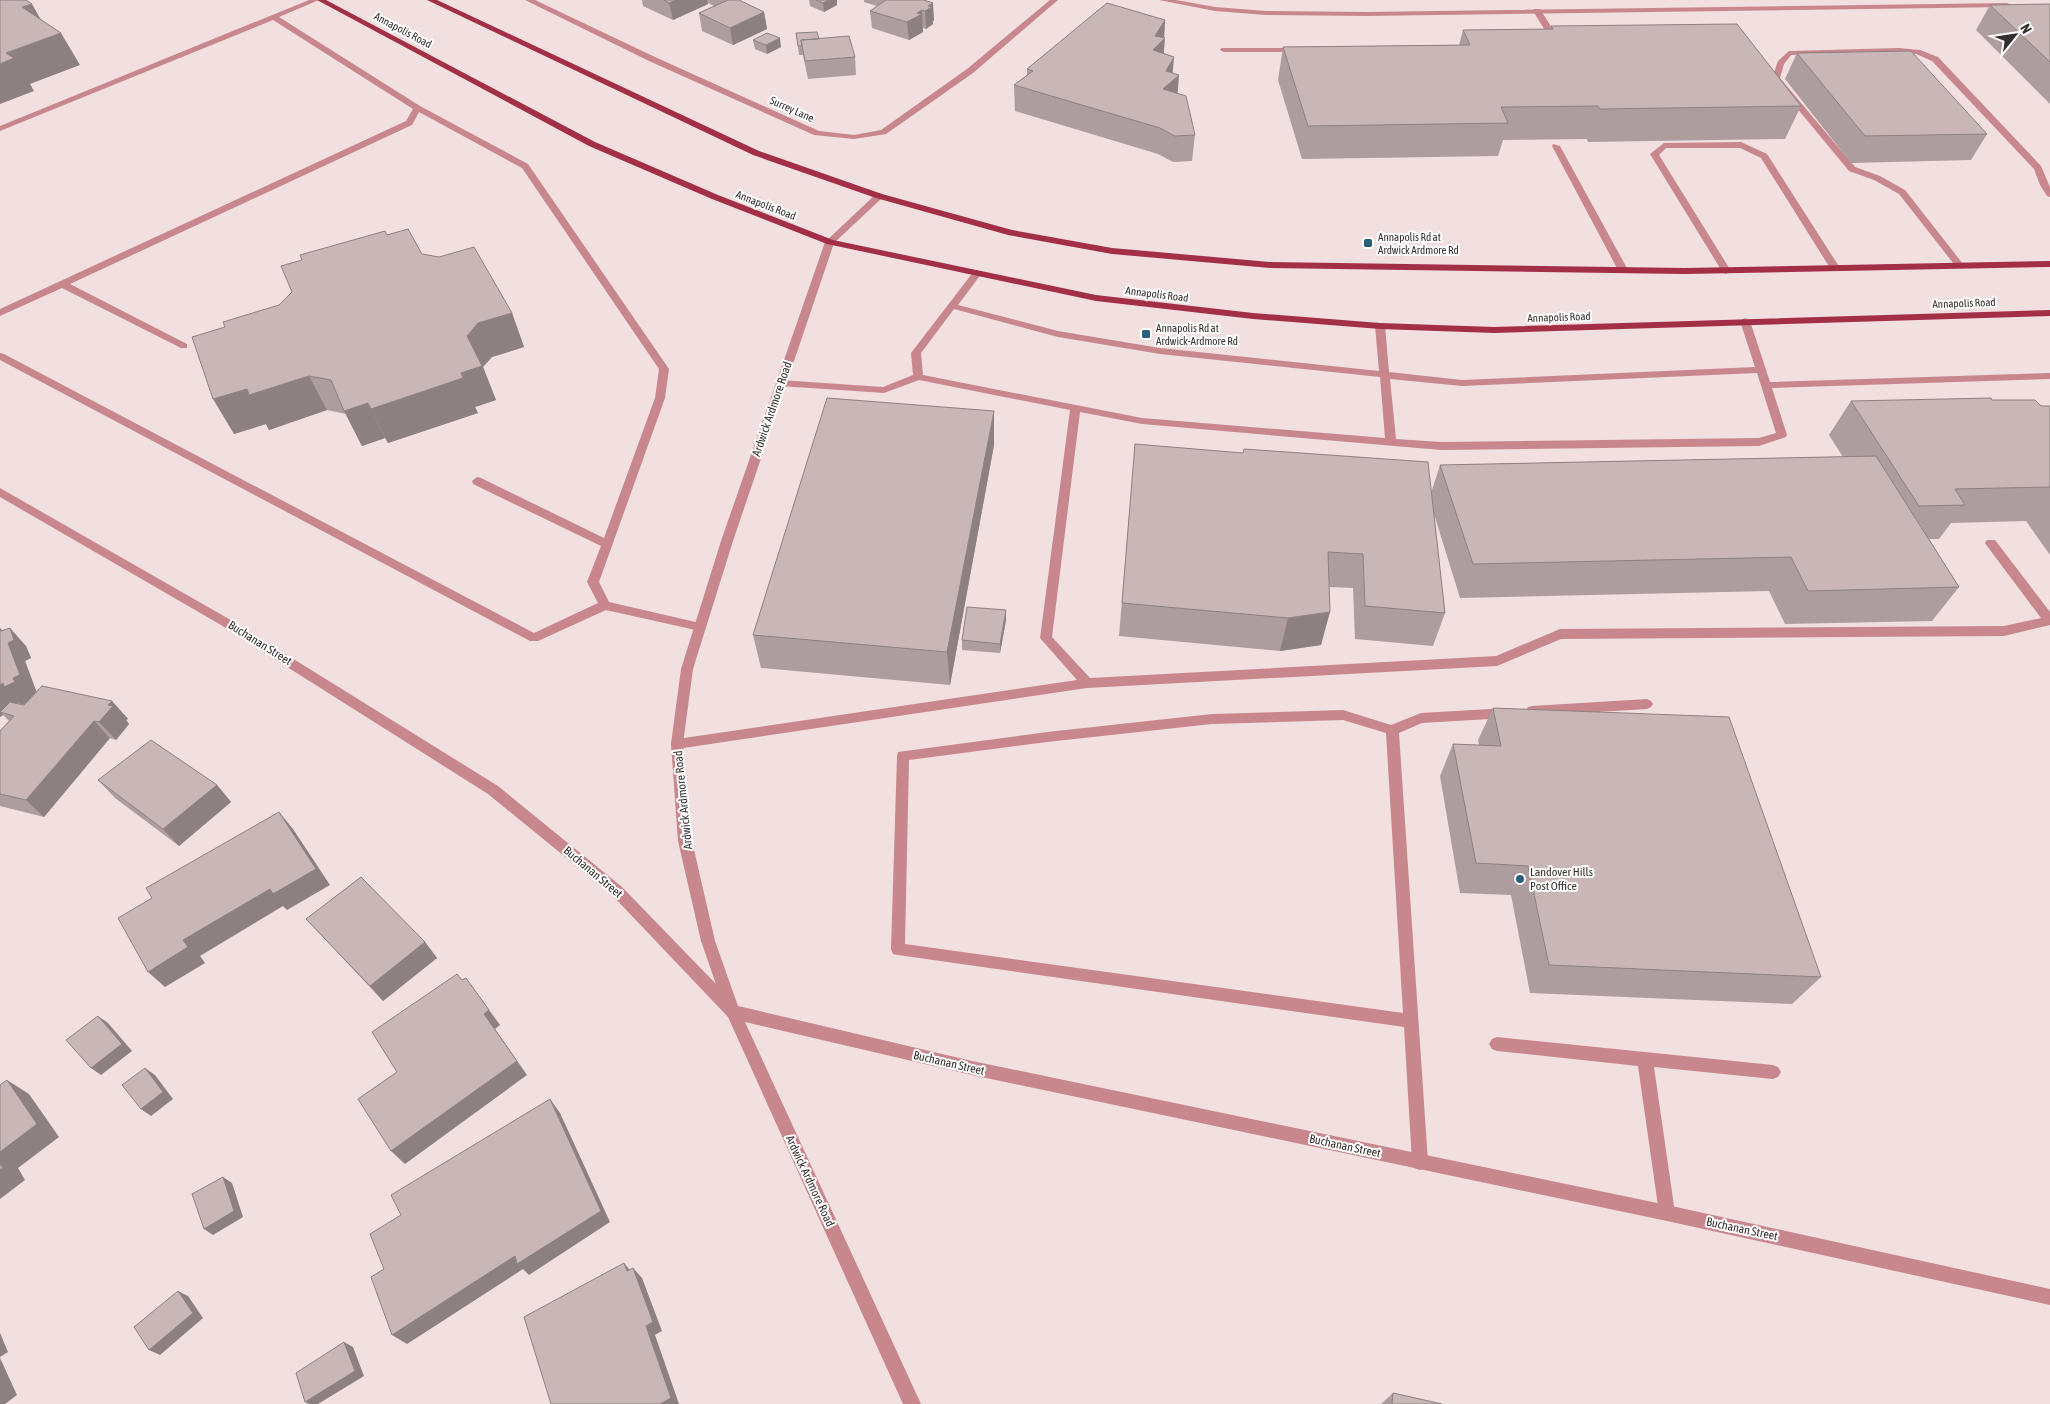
<svg xmlns="http://www.w3.org/2000/svg" width="2050" height="1404" font-family="'Asap Condensed',sans-serif">
<rect width="100%" height="100%" fill="#f2dfe0"/>
<g fill="none" stroke-linecap="round" stroke-linejoin="round">
<!-- service -->
<path fill="#c8878d" fill-rule="evenodd" d="M 309,0 L 319,0 L 279,17 L 420,106 L 528,164 L 669,369 L 665,398 L 599,582 L 609,602 L 700,623 L 706,627 L 704,630 L 700,631 L 606,610 L 538,641 L 530,641 L 0,360 L 0,353 L 4,354 L 534,633 L 598,603 L 587,582 L 601,546 L 473,484 L 472,481 L 477,477 L 481,478 L 604,538 L 655,398 L 659,369 L 522,168 L 419,112 L 412,125 L 70,284 L 187,344 L 187,348 L 181,348 L 62,288 L 0,316 L 0,309 L 406,121 L 413,109 L 273,20 L 0,131 L 0,126 Z
M 1534,9 L 1540,9 L 1557,36 L 1563,38 L 1563,42 L 1551,40 L 1533,11 Z
M 1221,48 L 1300,48 L 1304,50 L 1300,52 L 1224,52 L 1220,50 Z
M 1899,48 L 1920,50 L 1938,57 L 2041,166 L 2050,187 L 2050,197 L 2047,196 L 2040,185 L 2034,169 L 1932,61 L 1916,54 L 1899,52 L 1791,55 L 1784,64 L 1780,78 L 1855,167 L 1880,176 L 1905,190 L 1963,264 L 1963,268 L 1957,268 L 1899,194 L 1874,180 L 1849,171 L 1772,78 L 1778,61 L 1789,51 Z
M 1741,142 L 1767,154 L 1840,268 L 1838,270 L 1835,271 L 1830,268 L 1761,158 L 1740,148 L 1666,148 L 1659,155 L 1731,271 L 1726,274 L 1723,273 L 1650,154 L 1664,143 Z
M 1553,144 L 1560,146 L 1628,270 L 1626,272 L 1623,273 L 1618,270 L 1552,146 Z
M 977,270 L 982,273 L 958,305 L 1058,331 L 1160,348 L 1379,371 L 1375,326 L 1380,323 L 1385,326 L 1389,372 L 1462,380 L 1755,367 L 1740,321 L 1745,318 L 1750,321 L 1770,382 L 2050,373 L 2050,379 L 1772,388 L 1787,435 L 1786,437 L 1759,446 L 1441,450 L 1142,424 L 1080,412 L 1052,637 L 1090,678 L 1496,656 L 1560,629 L 2004,626 L 2041,618 L 1987,546 L 1985,543 L 1987,540 L 1995,540 L 2050,612 L 2050,625 L 2004,636 L 1561,639 L 1497,666 L 1087,688 L 677,749 L 672,748 L 671,744 L 672,740 L 677,739 L 1077,680 L 1040,638 L 1070,410 L 919,380 L 884,393 L 780,386 L 775,383 L 780,380 L 883,387 L 913,375 L 911,353 L 974,271 ZM 954,309 L 1058,337 L 1160,354 L 1380,377 L 1385,438 L 1142,418 L 923,375 L 921,353 ZM 1757,373 L 1776,433 L 1759,438 L 1441,442 L 1396,439 L 1390,379 L 1462,386 Z
M 1647,699 L 1651,701 L 1653,704 L 1651,707 L 1647,709 L 1532,716 L 1528,715 L 1526,711 L 1528,707 L 1532,706 Z
M 1507,708 L 1511,709 L 1513,713 L 1511,717 L 1507,718 L 1422,723 L 1399,733 L 1428,1162 L 1426,1168 L 1420,1170 L 1414,1168 L 1412,1162 L 1404,1027 L 898,955 L 893,954 L 891,949 L 897,756 L 898,752 L 1047,732 L 1212,714 L 1343,710 L 1391,725 L 1421,713 ZM 1343,720 L 1386,733 L 1403,1013 L 905,944 L 909,760 L 1047,742 L 1212,724 Z
M 1497,1037 L 1773,1065 L 1778,1067 L 1781,1072 L 1778,1077 L 1773,1079 L 1654,1067 L 1675,1213 L 1673,1219 L 1667,1221 L 1661,1219 L 1659,1213 L 1638,1066 L 1497,1051 L 1492,1049 L 1489,1044 L 1492,1039 Z"/>
<!-- minor -->
<path fill="#c8878d" fill-rule="evenodd" d="M 525,0 L 535,0 L 655,57 L 819,131 L 854,135 L 881,130 L 967,69 L 1050,0 L 1058,0 L 973,73 L 886,134 L 854,139 L 814,135 L 649,61 Z
M 1159,0 L 1176,0 L 1215,7 L 1266,11 L 1366,12 L 2007,3 L 2011,5 L 2007,7 L 1366,16 L 1266,15 L 1215,11 Z
M 879,193 L 882,194 L 882,198 L 834,243 L 733,541 L 693,669 L 683,744 L 692,841 L 715,941 L 738,1006 L 972,1061 L 1667,1205 L 2050,1289 L 2050,1305 L 1667,1221 L 972,1075 L 745,1022 L 921,1404 L 903,1404 L 728,1017 L 612,895 L 488,794 L 221,625 L 0,497 L 0,488 L 229,619 L 498,786 L 622,887 L 716,984 L 701,941 L 678,841 L 671,744 L 681,669 L 721,541 L 825,242 L 876,194 Z"/>
<!-- primary -->
<path fill="#a32f47" fill-rule="evenodd" d="M 317,0 L 326,0 L 595,142 L 718,195 L 833,240 L 1096,295 L 1253,313 L 1380,323 L 1494,327 L 2050,310 L 2050,316 L 1494,333 L 1380,329 L 1253,319 L 1096,301 L 827,244 L 712,199 L 589,146 Z
M 427,0 L 437,0 L 759,151 L 882,194 L 1012,230 L 1112,248 L 1270,262 L 1685,268 L 2050,261 L 2050,267 L 1685,274 L 1270,268 L 1112,254 L 1008,235 L 876,198 L 753,155 Z"/>
</g>
<!-- wall -->
<path fill="#ad9d9e" d="M 642,0 L 739,0 L 764,12 L 767,29 L 733,45 L 702,31 L 699,13 L 714,6 L 708,3 L 708,4 L 673,20 L 643,6 Z
M 809,0 L 837,0 L 837,5 L 824,12 L 810,6 Z
M 864,0 L 924,0 L 934,20 L 933,21 L 933,24 L 926,29 L 923,28 L 923,32 L 909,40 L 872,28 L 870,11 L 877,6 L 864,2 Z
M 2050,4 L 2050,104 L 1976,30 L 1990,5 Z
M 1165,20 L 1164,38 L 1164,53 L 1173,73 L 1177,93 L 1195,135 L 1192,161 L 1173,162 L 1158,154 L 1015,111 L 1014,85 L 1027,75 L 1027,69 Z
M 1551,26 L 1801,106 L 1785,139 L 1588,142 L 1587,139 L 1503,140 L 1498,156 L 1302,159 L 1278,80 L 1283,47 L 1459,45 L 1463,30 L 1550,29 Z
M 796,33 L 819,39 L 855,57 L 856,75 L 808,79 L 803,55 L 799,55 Z
M 753,40 L 781,47 L 767,54 L 755,49 Z
M 1797,53 L 1987,134 L 1971,160 L 1851,163 L 1785,79 Z
M 387,235 L 422,254 L 512,313 L 524,347 L 492,357 L 483,367 L 496,400 L 475,407 L 478,413 L 388,443 L 385,438 L 362,446 L 346,414 L 327,410 L 269,430 L 266,424 L 234,434 L 225,327 L 279,305 L 292,292 Z
M 1992,400 L 2041,406 L 2050,406 L 2050,555 L 2026,521 L 1951,523 L 1939,539 L 1929,539 L 1959,587 L 1932,621 L 1785,624 L 1769,591 L 1460,598 L 1434,514 L 1445,613 L 1433,646 L 1355,639 L 1353,588 L 1329,587 L 1321,645 L 1280,651 L 1119,636 L 1135,444 L 1431,493 L 1440,465 L 1843,457 L 1829,435 L 1851,401 Z
M 994,445 L 950,685 L 761,668 L 753,635 Z
M 1006,620 L 1000,653 L 962,650 L 962,640 Z
M 0,628 L 2,631 L 26,646 L 31,658 L 25,661 L 36,691 L 112,701 L 128,719 L 126,720 L 129,724 L 116,740 L 110,738 L 44,817 L 0,806 L 0,731 L 9,721 L 3,715 L 0,717 Z
M 1493,708 L 1821,977 L 1792,1004 L 1530,993 L 1511,895 L 1460,893 L 1440,776 L 1453,744 L 1479,745 L 1478,740 Z
M 98,780 L 217,785 L 231,802 L 179,846 L 115,798 Z
M 306,919 L 425,942 L 437,958 L 383,1001 Z
M 1393,1393 L 1442,1404 L 1381,1404 Z"/>
<!-- shaded-wall -->
<path fill="#8d8081" d="M 676,0 L 707,0 L 708,4 L 673,20 L 669,3 Z
M 829,0 L 837,0 L 837,5 L 824,12 L 823,3 Z
M 933,3 L 934,20 L 933,21 L 933,24 L 926,29 L 925,11 L 928,6 Z
M 32,4 L 50,36 L 22,7 Z
M 922,10 L 923,32 L 909,40 L 907,22 Z
M 764,12 L 767,29 L 733,45 L 730,28 Z
M 1165,20 L 1164,40 L 1165,38 L 1163,64 L 1151,75 L 1155,36 Z
M 61,33 L 80,65 L 30,84 L 34,91 L 0,104 L 0,64 L 6,53 Z
M 780,38 L 781,47 L 767,54 L 766,45 Z
M 1174,57 L 1172,81 L 1179,75 L 1177,101 L 1161,115 L 1166,71 Z
M 512,313 L 524,347 L 492,357 L 483,367 L 496,400 L 475,407 L 478,413 L 388,443 L 371,409 L 461,373 L 467,336 L 478,323 Z
M 309,376 L 327,410 L 269,430 L 266,424 L 234,434 L 213,399 L 247,389 Z
M 368,403 L 385,438 L 362,446 L 344,411 Z
M 994,411 L 994,445 L 950,685 L 947,652 Z
M 1006,610 L 1006,620 L 1000,653 L 1000,644 Z
M 1330,612 L 1321,645 L 1280,651 L 1288,618 Z
M 0,628 L 12,641 L 10,628 L 26,646 L 31,658 L 25,661 L 37,693 L 31,696 L 32,700 L 22,705 L 19,702 L 10,706 L 0,712 L 3,715 L 0,717 L 0,685 L 13,678 Z
M 112,701 L 128,719 L 126,720 L 129,724 L 116,740 L 99,722 L 108,705 Z
M 94,721 L 110,738 L 44,817 L 26,800 Z
M 217,785 L 231,802 L 179,846 L 163,829 Z
M 279,812 L 293,829 L 330,885 L 287,910 L 283,906 L 200,956 L 205,963 L 165,987 L 148,972 L 183,940 Z
M 425,942 L 437,958 L 383,1001 L 370,986 Z
M 466,978 L 500,1025 L 495,1029 L 527,1075 L 405,1164 L 391,1151 L 484,1014 Z
M 98,1016 L 108,1023 L 132,1051 L 101,1075 L 91,1068 Z
M 145,1068 L 155,1075 L 173,1099 L 151,1116 L 141,1109 Z
M 7,1080 L 29,1094 L 59,1137 L 18,1168 L 25,1180 L 0,1199 L 0,1152 Z
M 550,1099 L 560,1113 L 610,1222 L 529,1275 L 523,1269 L 407,1344 L 392,1335 Z
M 223,1177 L 232,1183 L 243,1217 L 213,1235 L 204,1229 Z
M 624,1263 L 633,1274 L 627,1271 Z
M 633,1268 L 642,1278 L 662,1331 L 655,1335 L 679,1404 L 660,1404 L 646,1326 Z
M 178,1291 L 188,1296 L 203,1318 L 160,1355 L 149,1350 Z
M 0,1333 L 8,1352 L 0,1357 Z
M 344,1342 L 353,1347 L 364,1376 L 318,1404 L 309,1404 L 305,1402 Z
M 0,1358 L 17,1395 L 5,1404 L 0,1404 Z"/>
<!-- building -->
<path fill="#c9b7b8" stroke="#8d8081" d="M 0,0 L 26,0 L 32,4 L 22,7 L 61,33 L 6,53 L 14,58 L 0,64 Z
M 664,0 L 676,0 L 669,3 Z
M 728,0 L 739,0 L 764,12 L 730,28 L 699,13 Z
M 816,0 L 829,0 L 823,3 Z
M 886,0 L 924,0 L 933,3 L 928,6 L 932,7 L 925,11 L 922,10 L 917,13 L 922,14 L 907,22 L 870,11 Z
M 1107,3 L 1165,20 L 1155,36 L 1165,38 L 1153,50 L 1174,57 L 1166,71 L 1179,75 L 1163,89 L 1186,96 L 1195,135 L 1175,136 L 1160,128 L 1014,85 L 1033,71 L 1027,69 Z
M 2050,4 L 2050,62 L 1990,5 Z
M 1737,24 L 1801,106 L 1600,109 L 1598,106 L 1501,107 L 1508,123 L 1308,126 L 1283,47 L 1470,45 L 1463,30 L 1553,29 L 1551,26 Z
M 817,32 L 819,39 L 801,40 L 802,46 L 798,46 L 796,33 Z
M 767,33 L 780,38 L 766,45 L 753,40 Z
M 849,36 L 855,57 L 805,61 L 801,40 Z
M 1911,51 L 1987,134 L 1865,136 L 1797,53 Z
M 408,229 L 422,254 L 439,257 L 474,247 L 512,313 L 478,323 L 467,336 L 482,366 L 461,373 L 463,378 L 371,409 L 368,403 L 344,411 L 331,380 L 309,376 L 249,395 L 247,389 L 213,399 L 192,337 L 225,327 L 223,322 L 279,305 L 292,292 L 281,266 L 302,260 L 300,255 L 385,231 L 387,235 Z
M 827,398 L 994,411 L 947,652 L 753,635 Z
M 1991,398 L 1992,400 L 2035,400 L 2041,406 L 2050,406 L 2050,487 L 1955,489 L 1965,505 L 1919,506 L 1851,401 Z
M 1135,444 L 1243,453 L 1244,449 L 1428,462 L 1445,613 L 1365,606 L 1363,554 L 1328,552 L 1330,612 L 1288,618 L 1122,603 Z
M 1876,456 L 1959,587 L 1808,591 L 1791,557 L 1473,564 L 1440,465 Z
M 967,607 L 1006,610 L 1000,644 L 962,640 Z
M 10,628 L 14,640 L 8,643 L 20,675 L 13,678 L 15,682 L 4,687 L 3,683 L 0,685 L 0,629 L 1,631 Z
M 42,686 L 112,701 L 108,705 L 113,706 L 99,722 L 94,721 L 26,800 L 0,794 L 0,731 L 14,716 L 0,712 L 10,702 L 24,705 Z
M 1493,708 L 1729,717 L 1821,977 L 1549,965 L 1528,866 L 1476,863 L 1453,744 L 1501,746 Z
M 151,740 L 217,785 L 163,829 L 98,780 Z
M 279,812 L 316,869 L 273,894 L 270,889 L 183,940 L 188,947 L 148,972 L 118,918 L 152,898 L 146,888 Z
M 361,877 L 425,942 L 370,986 L 306,919 Z
M 457,974 L 462,980 L 466,978 L 489,1010 L 484,1014 L 517,1061 L 391,1151 L 358,1099 L 397,1072 L 372,1032 Z
M 98,1016 L 122,1044 L 91,1068 L 66,1040 Z
M 145,1068 L 163,1092 L 141,1109 L 122,1085 Z
M 7,1080 L 37,1124 L 0,1152 L 0,1085 Z
M 550,1099 L 601,1211 L 517,1264 L 515,1256 L 392,1335 L 371,1277 L 384,1269 L 370,1234 L 401,1215 L 391,1195 Z
M 0,1163 L 3,1168 L 0,1170 Z
M 223,1177 L 234,1211 L 204,1229 L 192,1194 Z
M 624,1263 L 627,1271 L 633,1268 L 653,1322 L 646,1326 L 671,1398 L 660,1404 L 551,1404 L 524,1317 Z
M 178,1291 L 193,1313 L 149,1350 L 134,1327 Z
M 344,1342 L 355,1371 L 305,1402 L 296,1373 Z
M 1393,1393 L 1442,1404 L 1392,1404 Z"/>
<!-- markers -->
<g fill="#2a607b" stroke="#fff" stroke-width="2">
<rect x="1363" y="238" width="10" height="10" rx="2.5"/>
<rect x="1141" y="329" width="10" height="10" rx="2.5"/>
<circle cx="1520" cy="879" r="5"/>
</g>
<g text-anchor="middle" stroke-width="4" stroke-linejoin="round" paint-order="stroke">
<!-- far-street labels -->
<g font-size="11" fill="#352e2e" stroke="#fff">
<text transform="translate(403 30) rotate(28)" y="4">Annapolis Road</text>
<text transform="translate(792 109) rotate(24)" y="4">Surrey Lane</text>
<text transform="translate(766 205) rotate(21)" y="4">Annapolis Road</text>
<text transform="translate(1157 294) rotate(7)" y="4">Annapolis Road</text>
<text transform="translate(1964 303) rotate(-2)" y="4">Annapolis Road</text>
<text transform="translate(1559 317) rotate(-2)" y="4">Annapolis Road</text>
</g>
<!-- far-poi labels -->
<g font-size="11" fill="#352e2e" stroke="#fff" text-anchor="start">
<text x="1378" y="241">Annapolis Rd at<tspan x="1378" dy="13">Ardwick Ardmore Rd</tspan></text>
<text x="1156" y="332">Annapolis Rd at<tspan x="1156" dy="13">Ardwick-Ardmore Rd</tspan></text>
</g>
<!-- street labels -->
<g font-size="12" fill="#352e2e" stroke="#fff">
<text transform="translate(772 409) rotate(-71)" y="4">Ardwick Ardmore Road</text>
<text transform="translate(260 643) rotate(32)" y="4">Buchanan Street</text>
<text transform="translate(683 800) rotate(-96)" y="4">Ardwick Ardmore Road</text>
<text transform="translate(593 872) rotate(40)" y="4">Buchanan Street</text>
<text transform="translate(949 1063) rotate(13)" y="4">Buchanan Street</text>
<text transform="translate(1345 1146) rotate(12)" y="4">Buchanan Street</text>
<text transform="translate(810 1181) rotate(65)" y="4">Ardwick Ardmore Road</text>
<text transform="translate(1742 1229) rotate(12)" y="4">Buchanan Street</text>
</g>
<!-- poi labels -->
<g font-size="12" fill="#352e2e" stroke="#fff" text-anchor="start">
<text x="1530" y="876">Landover Hills<tspan x="1530" dy="14">Post Office</tspan></text>
</g>
</g>
<!-- north arrow -->
<g transform="translate(2015 35) rotate(60)" stroke="#ffffff" stroke-width="4" paint-order="stroke">
<path d="M0-4L9 19L0 12L-9 19Z" fill="#352e2e"/>
<text y="-8" font-size="14" font-weight="bold" text-anchor="middle" fill="#352e2e">N</text>
</g>
</svg>
